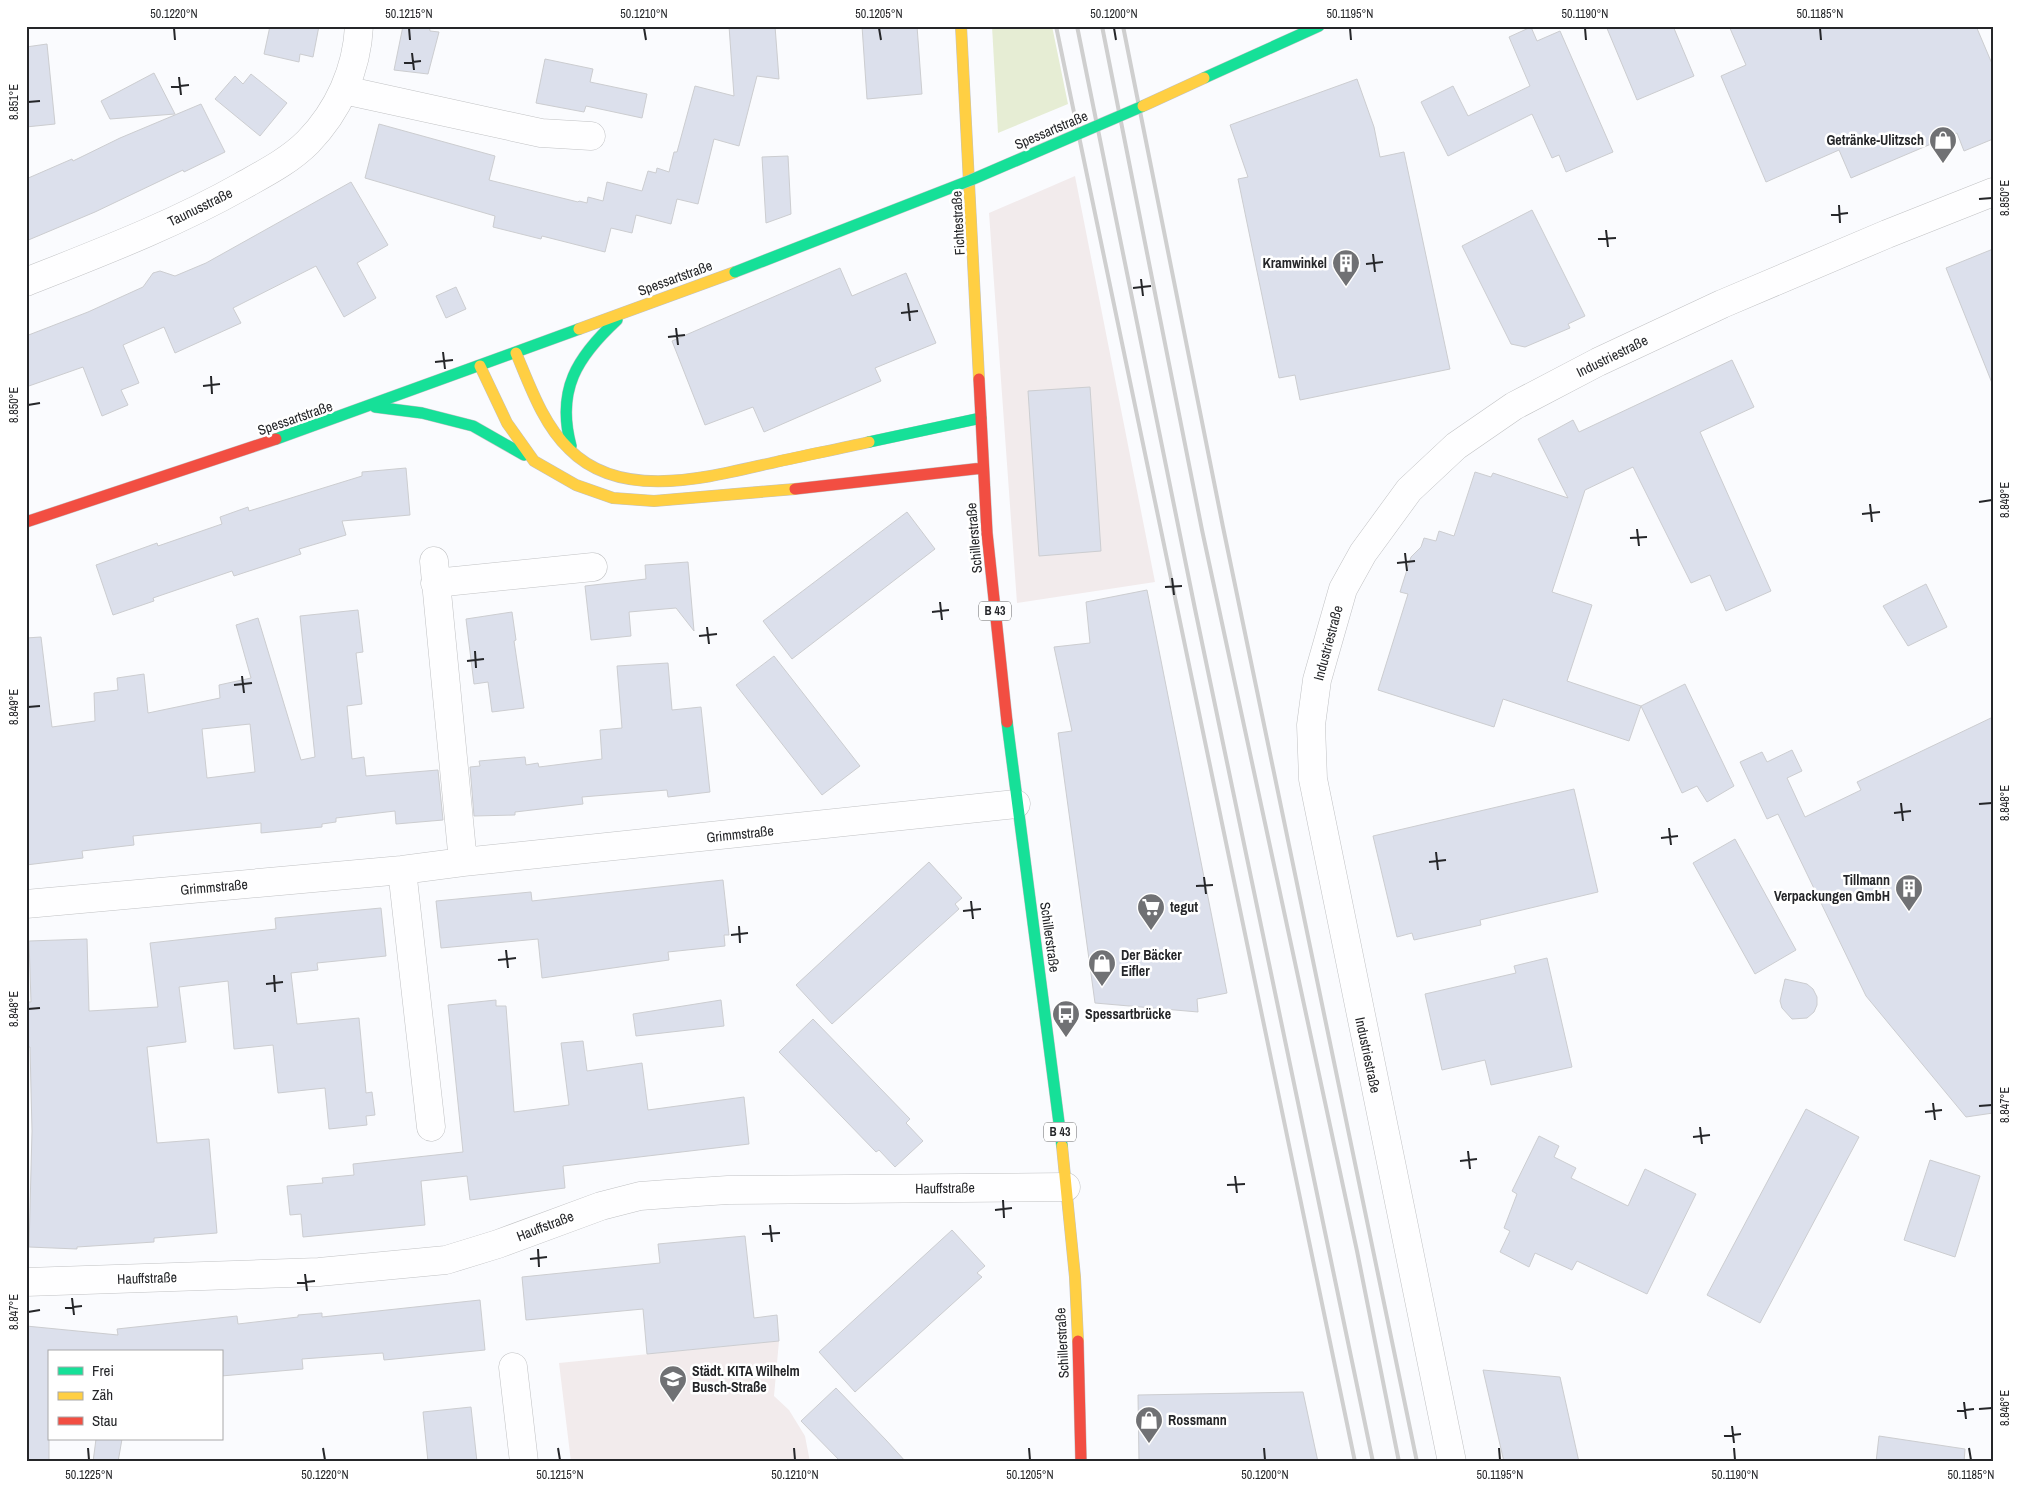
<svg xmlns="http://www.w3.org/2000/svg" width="2019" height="1488" font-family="'Archivo Narrow',sans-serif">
<rect width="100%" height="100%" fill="#fafbfe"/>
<!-- education -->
<path fill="#f2ebec" d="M 1075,176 L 1155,582 L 1017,603 L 989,213 Z
M 779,1341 L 774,1396 L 789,1410 L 805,1436 L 810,1462 L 571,1462 L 559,1363 Z"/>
<!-- green -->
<path fill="#e6edd4" d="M 992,26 L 1052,26 L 1068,104 L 998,133 Z"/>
<!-- building -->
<path fill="#dce0ec" stroke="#cccdd0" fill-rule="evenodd" d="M 270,26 L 319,26 L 313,57 L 300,54 L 299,62 L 264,54 Z
M 403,26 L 429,26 L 430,31 L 439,32 L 428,74 L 394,70 Z
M 729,26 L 775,26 L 779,79 L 757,76 L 739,146 L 714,139 L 698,204 L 677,199 L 671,224 L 636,215 L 632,233 L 611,228 L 605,252 L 542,236 L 541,239 L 493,227 L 495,216 L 365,178 L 379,124 L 495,156 L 489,180 L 578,202 L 579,201 L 587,203 L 588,197 L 603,201 L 607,182 L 642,191 L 648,171 L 656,173 L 657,168 L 669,172 L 674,152 L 677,152 L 695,86 L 734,96 Z
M 862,26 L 917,26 L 922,94 L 867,99 Z
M 1606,26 L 1673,26 L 1694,76 L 1637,100 Z
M 1729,26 L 1976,26 L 1993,66 L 1993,139 L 1964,151 L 1957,133 L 1851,178 L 1839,150 L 1766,182 L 1721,76 L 1746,65 Z
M 1531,27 L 1537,41 L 1560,31 L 1613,152 L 1566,172 L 1559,155 L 1552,158 L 1532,114 L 1448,156 L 1421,102 L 1453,86 L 1468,116 L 1530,86 L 1509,37 Z
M 47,44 L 55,124 L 26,127 L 26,47 Z
M 545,59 L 593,69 L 590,82 L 647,94 L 642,118 L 586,106 L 584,112 L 536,103 Z
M 154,73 L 175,114 L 110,119 L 101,101 Z
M 251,74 L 287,103 L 260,136 L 215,99 L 235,76 L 243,84 Z
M 1357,79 L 1374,127 L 1380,157 L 1404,152 L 1450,369 L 1300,400 L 1295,375 L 1279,378 L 1238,179 L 1248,177 L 1230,125 Z
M 201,104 L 225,152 L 184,172 L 183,170 L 95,212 L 26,241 L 26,179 L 72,159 L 73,161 L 120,138 Z
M 788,156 L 791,214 L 766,223 L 762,157 Z
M 351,182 L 388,245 L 357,263 L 376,298 L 344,317 L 316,266 L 233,308 L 241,323 L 175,353 L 164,327 L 123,345 L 139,383 L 121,390 L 128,405 L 102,416 L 83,367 L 26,387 L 26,336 L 88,312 L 143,287 L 153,273 L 160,271 L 175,276 L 206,263 Z
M 1532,210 L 1585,316 L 1568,324 L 1570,328 L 1525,347 L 1511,344 L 1462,246 Z
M 1993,249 L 1993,383 L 1992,383 L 1946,268 Z
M 840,268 L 852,296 L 906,273 L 936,343 L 875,368 L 881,381 L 764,432 L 753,407 L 705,425 L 672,341 Z
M 456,287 L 466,309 L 446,318 L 436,296 Z
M 1732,360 L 1754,407 L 1700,432 L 1771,591 L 1726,611 L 1710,575 L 1691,583 L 1633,467 L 1585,490 L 1552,592 L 1592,605 L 1567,681 L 1641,706 L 1629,741 L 1503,699 L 1494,727 L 1378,690 L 1408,594 L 1400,592 L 1411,557 L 1421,547 L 1424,538 L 1436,541 L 1439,531 L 1454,536 L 1475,472 L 1491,477 L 1493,473 L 1568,498 L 1538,439 L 1573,420 L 1579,432 Z
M 1090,387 L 1101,551 L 1039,556 L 1028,391 Z
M 406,468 L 410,515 L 342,521 L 346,535 L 299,549 L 301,554 L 234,576 L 232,571 L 153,598 L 154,601 L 113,615 L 96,565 L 157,543 L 158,546 L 222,524 L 220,517 L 248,507 L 249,511 L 362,476 L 362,472 Z
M 907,512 L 935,549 L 792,659 L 763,621 Z
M 688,562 L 694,631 L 676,608 L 629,612 L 631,636 L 591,640 L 585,586 L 646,579 L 645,565 Z
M 1926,584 L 1947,627 L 1908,646 L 1883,606 Z
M 1147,590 L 1227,993 L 1197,999 L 1198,1012 L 1095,1003 L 1058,733 L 1072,731 L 1054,647 L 1090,643 L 1086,602 Z
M 358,610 L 363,652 L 356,653 L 362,704 L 347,706 L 352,759 L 364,757 L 366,776 L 438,770 L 443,820 L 396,824 L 395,811 L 336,818 L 336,822 L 322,824 L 322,827 L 261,833 L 261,823 L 133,836 L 134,845 L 82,851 L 83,858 L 26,865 L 26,638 L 41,637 L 52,727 L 95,721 L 94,693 L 118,690 L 117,678 L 144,674 L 148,713 L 220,698 L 219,685 L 251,678 L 236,625 L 258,618 L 301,760 L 315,757 L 300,616 ZM 250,724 L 255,772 L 207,778 L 202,729 Z
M 512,612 L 516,640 L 514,641 L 524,708 L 492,712 L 488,682 L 474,684 L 466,619 Z
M 774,656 L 860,766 L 822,795 L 736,685 Z
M 668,663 L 672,710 L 701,707 L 710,792 L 668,797 L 667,790 L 582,797 L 583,804 L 515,812 L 515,815 L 474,816 L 470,767 L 480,766 L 479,761 L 525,757 L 526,765 L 538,763 L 539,767 L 602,759 L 600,730 L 622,728 L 617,666 Z
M 1685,684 L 1734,786 L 1707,802 L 1697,786 L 1682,793 L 1641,706 Z
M 1993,717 L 1993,1113 L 1966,1117 L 1866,996 L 1778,814 L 1767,819 L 1740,762 L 1762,752 L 1767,762 L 1792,750 L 1802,771 L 1787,778 L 1805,817 L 1861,790 L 1857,782 Z
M 1574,789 L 1598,892 L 1480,920 L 1481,925 L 1414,940 L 1412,933 L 1397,937 L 1373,836 Z
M 1735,839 L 1796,950 L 1755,974 L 1693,863 Z
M 929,862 L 962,898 L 955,904 L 959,909 L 832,1024 L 796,985 Z
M 723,880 L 729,935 L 724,935 L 725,946 L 668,952 L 669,960 L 542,978 L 538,939 L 441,948 L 436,901 L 531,892 L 532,901 Z
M 381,908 L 386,956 L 317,963 L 318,970 L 291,973 L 297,1024 L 359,1018 L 366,1093 L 372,1092 L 375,1115 L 366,1116 L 367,1125 L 329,1129 L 325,1088 L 278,1093 L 273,1045 L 234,1049 L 228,981 L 179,987 L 186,1042 L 147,1047 L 157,1143 L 209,1139 L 217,1233 L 154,1238 L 154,1242 L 77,1247 L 77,1249 L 29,1247 L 32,1131 L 30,1047 L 27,1047 L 26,1017 L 26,1002 L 31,1002 L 29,941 L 87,939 L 89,1011 L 158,1007 L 150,943 L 276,929 L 275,918 Z
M 1547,958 L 1572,1067 L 1491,1085 L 1485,1060 L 1442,1070 L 1425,994 L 1516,973 L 1514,966 Z
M 1785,979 L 1807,984 L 1813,989 L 1817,997 L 1817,1005 L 1814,1012 L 1807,1018 L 1792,1019 L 1782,1008 L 1780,1001 Z
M 496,1000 L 496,1006 L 506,1006 L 514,1112 L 569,1105 L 561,1043 L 583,1041 L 587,1071 L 642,1063 L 648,1110 L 744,1097 L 749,1144 L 563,1166 L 565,1188 L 470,1200 L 467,1176 L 421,1181 L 425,1225 L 303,1237 L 301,1214 L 290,1215 L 287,1186 L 323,1183 L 322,1178 L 354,1175 L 353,1164 L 463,1152 L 448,1005 Z
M 721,1000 L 724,1026 L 636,1036 L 633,1014 Z
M 813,1019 L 910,1119 L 906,1123 L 923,1141 L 895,1167 L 879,1150 L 876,1152 L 779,1052 Z
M 1806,1109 L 1859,1137 L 1760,1323 L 1707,1295 Z
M 1539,1136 L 1559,1146 L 1554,1157 L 1576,1168 L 1571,1178 L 1628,1206 L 1645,1169 L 1696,1194 L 1647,1294 L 1577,1261 L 1572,1270 L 1535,1253 L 1529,1267 L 1500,1252 L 1510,1231 L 1504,1228 L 1517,1194 L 1512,1191 Z
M 1930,1160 L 1980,1176 L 1955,1257 L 1904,1240 Z
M 952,1230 L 985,1266 L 977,1273 L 982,1277 L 855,1392 L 819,1352 Z
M 745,1236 L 754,1318 L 777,1315 L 779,1341 L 647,1354 L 643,1309 L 526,1320 L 522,1277 L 660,1263 L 658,1244 Z
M 480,1300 L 485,1350 L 384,1360 L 383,1353 L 302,1359 L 303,1369 L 221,1376 L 221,1352 L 49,1352 L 49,1462 L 26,1462 L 26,1326 L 118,1335 L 117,1329 L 237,1316 L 238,1324 L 298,1317 L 298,1315 L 322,1313 L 322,1317 Z
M 1483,1370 L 1560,1377 L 1579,1462 L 1504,1462 Z
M 836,1388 L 886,1440 L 906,1462 L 841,1462 L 801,1421 Z
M 1303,1392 L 1318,1462 L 1139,1462 L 1138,1395 Z
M 471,1407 L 477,1462 L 428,1462 L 423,1412 Z
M 1879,1436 L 1965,1449 L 1964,1462 L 1876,1462 Z
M 96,1439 L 122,1439 L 118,1462 L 93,1462 Z"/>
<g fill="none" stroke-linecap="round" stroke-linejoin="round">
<!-- street casing -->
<g stroke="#c1c2c4" stroke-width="29">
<path id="street" d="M 344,90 L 541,133 L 591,136
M 26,282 C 99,253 173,225 242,186 C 265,173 289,161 308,142 C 338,111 357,70 359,26
M 434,561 L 463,862
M 435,583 L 593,567
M 402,870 L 431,1127
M 26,904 L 402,870 L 463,862 L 1016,804
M 26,1282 L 319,1272 L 446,1260 L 498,1244 L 601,1206 L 640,1196 L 667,1194 L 728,1190 L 1066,1187
M 513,1367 L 524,1462
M 1452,1462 L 1313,779 L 1311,725 L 1317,680 L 1343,589 L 1363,553 L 1409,490 L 1456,446 L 1514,406 L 1598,362 L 1722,304 L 1887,234 L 1993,192"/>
</g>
<!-- fast casing -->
<g stroke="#c1c2c4" stroke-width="12">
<path id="fast" d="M 1204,78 L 1319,26
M 375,407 L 422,413 L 473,426 L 524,455
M 276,439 L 579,329
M 869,442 L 981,418
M 571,446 C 556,390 577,357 617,320
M 1007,722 L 1062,1146"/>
</g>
<!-- slow casing -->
<g stroke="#c1c2c4" stroke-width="12">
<path id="slow" d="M 961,26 L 979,379
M 579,329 L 735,272
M 516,353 C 530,386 543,424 569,449 C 622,503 712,476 776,462 C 807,455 838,449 869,442
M 480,366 L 507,423 L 534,461 L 576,485 L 613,498 L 654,501 L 795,489
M 1062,1146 L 1075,1277 L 1078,1341"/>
</g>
<!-- jam casing -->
<g stroke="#c1c2c4" stroke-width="12">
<path id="jam" d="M 979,379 L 987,533 L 1007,722
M 795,489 L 983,468
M 26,522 L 276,439
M 1078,1341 L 1081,1462"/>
</g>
<!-- street -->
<use href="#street" stroke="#fefeff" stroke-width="28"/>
<!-- fast -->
<use href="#fast" stroke="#16e098" stroke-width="11"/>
<!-- slow -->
<use href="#slow" stroke="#ffcf43" stroke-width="11"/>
<!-- jam -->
<use href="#jam" stroke="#f24e42" stroke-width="11"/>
<!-- rail -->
<path stroke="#cfcfcf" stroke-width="4" d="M 1056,26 L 1355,1462
M 1077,26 L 1195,609 L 1373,1462
M 1102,26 L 1202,530 L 1357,1251 L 1399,1462
M 1123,26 L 1223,527 L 1417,1462"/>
<!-- fast-bridge casing -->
<g stroke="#c1c2c4" stroke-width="12" stroke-linecap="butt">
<path id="fast-bridge" d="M 735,272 L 971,180 L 1143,106"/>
</g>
<!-- slow-bridge casing -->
<g stroke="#c1c2c4" stroke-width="12" stroke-linecap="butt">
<path id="slow-bridge" d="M 1143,106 L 1204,78"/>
</g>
<!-- fast-bridge -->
<use href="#fast-bridge" stroke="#16e098" stroke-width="11"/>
<!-- slow-bridge -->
<use href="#slow-bridge" stroke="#ffcf43" stroke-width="11"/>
</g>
<!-- ticks -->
<path fill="none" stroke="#252629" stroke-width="2" d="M 174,28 L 175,40M 409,28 L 410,40M 644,28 L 646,40M 879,28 L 881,40M 1114,28 L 1116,40M 1350,28 L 1351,40M 1585,28 L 1586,40M 1820,28 L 1821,40M 412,53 L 414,70M 404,63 L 421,61M 179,77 L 181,95M 171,87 L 189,85M 28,102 L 40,101M 1979,199 L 1992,198M 1839,205 L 1840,223M 1831,215 L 1848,213M 1606,230 L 1608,247M 1598,239 L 1616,238M 1373,254 L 1375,272M 1366,264 L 1383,262M 1141,279 L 1143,296M 1133,288 L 1151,286M 908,303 L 910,321M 901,313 L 918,311M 676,328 L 678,345M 668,337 L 685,335M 443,352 L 445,369M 435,362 L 453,360M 211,376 L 212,394M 203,386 L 220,384M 28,405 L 40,403M 1979,502 L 1992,500M 1870,504 L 1872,522M 1862,514 L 1880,512M 1637,529 L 1639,546M 1630,538 L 1647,537M 1405,553 L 1407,571M 1397,563 L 1415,561M 1172,578 L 1174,595M 1165,587 L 1182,586M 940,602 L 942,620M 932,612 L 949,610M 707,627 L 709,644M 699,636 L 717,634M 475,651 L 476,668M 467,661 L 484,659M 242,676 L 244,693M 234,685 L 252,683M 28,707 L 40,706M 1901,803 L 1903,821M 1979,804 L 1992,803M 1894,813 L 1911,811M 1669,828 L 1671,845M 1661,838 L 1678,836M 1436,852 L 1438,870M 1429,862 L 1446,860M 1204,877 L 1206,894M 1196,886 L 1213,885M 971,901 L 973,919M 963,911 L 981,909M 739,926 L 740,943M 731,935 L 748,933M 506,950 L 508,968M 498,960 L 516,958M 274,975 L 275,992M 266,984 L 283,982M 28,1009 L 40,1008M 1933,1103 L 1935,1120M 1979,1106 L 1992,1105M 1925,1112 L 1942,1110M 1700,1127 L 1702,1144M 1693,1137 L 1710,1135M 1468,1151 L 1470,1169M 1460,1161 L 1477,1159M 1235,1176 L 1237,1193M 1227,1185 L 1245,1184M 1003,1200 L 1004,1218M 995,1210 L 1012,1208M 770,1225 L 772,1242M 762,1234 L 780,1233M 538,1249 L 539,1267M 530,1259 L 547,1257M 305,1274 L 307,1291M 297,1283 L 315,1281M 72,1298 L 74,1315M 65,1308 L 82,1306M 28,1312 L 40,1310M 1964,1402 L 1966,1419M 1979,1409 L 1992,1408M 1957,1411 L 1974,1409M 1732,1426 L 1734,1443M 1724,1436 L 1741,1434M 88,1448 L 89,1460M 323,1448 L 325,1460M 558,1448 L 560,1460M 794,1448 L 795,1460M 1029,1448 L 1030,1460M 1264,1448 L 1265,1460M 1499,1448 L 1500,1460M 1734,1448 L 1735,1460M 1969,1448 L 1971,1460"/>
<!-- icons -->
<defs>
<g id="shop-pin" transform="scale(1.4375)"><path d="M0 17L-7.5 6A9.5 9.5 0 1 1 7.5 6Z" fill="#707174" stroke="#fff"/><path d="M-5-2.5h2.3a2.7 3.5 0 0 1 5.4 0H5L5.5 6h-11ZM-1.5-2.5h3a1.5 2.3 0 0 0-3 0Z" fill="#fff"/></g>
<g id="building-pin" transform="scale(1.4375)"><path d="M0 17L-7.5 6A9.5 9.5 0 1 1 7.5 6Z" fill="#707174" stroke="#fff"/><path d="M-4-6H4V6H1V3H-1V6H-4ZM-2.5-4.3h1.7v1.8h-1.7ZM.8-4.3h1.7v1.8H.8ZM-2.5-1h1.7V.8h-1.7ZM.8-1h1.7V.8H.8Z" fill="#fff"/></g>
<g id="supermarket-pin" transform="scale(1.4375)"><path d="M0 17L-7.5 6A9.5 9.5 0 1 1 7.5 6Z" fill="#707174" stroke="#fff"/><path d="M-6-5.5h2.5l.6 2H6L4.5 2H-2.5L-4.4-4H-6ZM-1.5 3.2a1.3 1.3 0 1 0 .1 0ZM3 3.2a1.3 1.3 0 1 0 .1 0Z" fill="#fff"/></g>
<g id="bus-pin" transform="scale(1.4375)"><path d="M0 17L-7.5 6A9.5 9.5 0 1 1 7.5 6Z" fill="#707174" stroke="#fff"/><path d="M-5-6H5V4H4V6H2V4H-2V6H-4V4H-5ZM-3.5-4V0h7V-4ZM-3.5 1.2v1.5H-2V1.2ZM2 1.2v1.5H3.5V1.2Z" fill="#fff"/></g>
<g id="school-pin" transform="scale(1.4375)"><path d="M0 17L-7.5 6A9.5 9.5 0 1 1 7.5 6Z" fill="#707174" stroke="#fff"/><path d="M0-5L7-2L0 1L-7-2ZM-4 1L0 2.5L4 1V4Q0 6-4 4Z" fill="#fff"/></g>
</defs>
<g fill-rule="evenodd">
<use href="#shop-pin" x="1943" y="140"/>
<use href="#building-pin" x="1346" y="263"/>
<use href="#building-pin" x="1909" y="888"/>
<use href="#supermarket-pin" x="1151" y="907"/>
<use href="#shop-pin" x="1102" y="963"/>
<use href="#bus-pin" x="1066" y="1014"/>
<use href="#school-pin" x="673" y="1379"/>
<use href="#shop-pin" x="1149" y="1420"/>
</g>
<g text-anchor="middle" stroke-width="5" stroke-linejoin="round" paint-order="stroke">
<!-- shield labels -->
<g fill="#fff" stroke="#666769" stroke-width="1">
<rect x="979" y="601.5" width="32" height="19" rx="4"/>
<rect x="1044" y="1122.5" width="32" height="19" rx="4"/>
</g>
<g font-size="12" font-weight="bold" fill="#252629">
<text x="995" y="615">B 43</text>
<text x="1060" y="1136">B 43</text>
</g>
<!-- street labels -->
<g font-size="14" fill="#252629" stroke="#fff">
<text transform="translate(1051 130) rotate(-23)" y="5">Spessartstraße</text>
<text transform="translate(200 207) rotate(-26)" y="5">Taunusstraße</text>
<text transform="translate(958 223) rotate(-93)" y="5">Fichtestraße</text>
<text transform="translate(675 278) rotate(-20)" y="5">Spessartstraße</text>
<text transform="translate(1612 356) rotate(-26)" y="5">Industriestraße</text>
<text transform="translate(295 418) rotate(-19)" y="5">Spessartstraße</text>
<text transform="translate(974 538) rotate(-95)" y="5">Schillerstraße</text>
<text transform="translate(1328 643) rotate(-75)" y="5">Industriestraße</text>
<text transform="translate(740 834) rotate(-6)" y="5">Grimmstraße</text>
<text transform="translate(214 887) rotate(-5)" y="5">Grimmstraße</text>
<text transform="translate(1050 937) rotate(82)" y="5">Schillerstraße</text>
<text transform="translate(1368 1055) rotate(78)" y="5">Industriestraße</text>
<text transform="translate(945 1188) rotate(-1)" y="5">Hauffstraße</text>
<text transform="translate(545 1226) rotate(-21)" y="5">Hauffstraße</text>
<text transform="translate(147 1278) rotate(-2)" y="5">Hauffstraße</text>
<text transform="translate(1062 1343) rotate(-93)" y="5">Schillerstraße</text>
</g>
<!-- poi labels -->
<g font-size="14" font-weight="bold" fill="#252629" stroke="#fff" text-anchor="start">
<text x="1924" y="145" text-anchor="end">Getränke-Ulitzsch</text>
<text x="1327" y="268" text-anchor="end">Kramwinkel</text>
<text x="1890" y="885" text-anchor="end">Tillmann<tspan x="1890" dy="16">Verpackungen GmbH</tspan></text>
<text x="1170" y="912">tegut</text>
<text x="1121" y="960">Der Bäcker<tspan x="1121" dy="16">Eifler</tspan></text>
<text x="1085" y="1019">Spessartbrücke</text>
<text x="692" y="1376">Städt. KITA Wilhelm<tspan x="692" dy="16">Busch-Straße</tspan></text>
<text x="1168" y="1425">Rossmann</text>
</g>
</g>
<!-- border -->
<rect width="2019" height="1488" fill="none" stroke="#ffffff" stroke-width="55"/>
<!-- legend -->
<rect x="48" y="1350" width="175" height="90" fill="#ffffff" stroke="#a8a8a9"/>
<rect x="58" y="1367" width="25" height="8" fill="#16e098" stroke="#a8a8a9"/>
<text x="92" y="1376" font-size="15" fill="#252629">Frei</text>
<rect x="58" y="1392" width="25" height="8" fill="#ffcf43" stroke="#a8a8a9"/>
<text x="92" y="1400" font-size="15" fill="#252629">Zäh</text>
<rect x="58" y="1417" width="25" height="8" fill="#f24e42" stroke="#a8a8a9"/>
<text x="92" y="1426" font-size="15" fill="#252629">Stau</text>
<rect x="28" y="28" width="1964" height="1432" fill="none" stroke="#252629" stroke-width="2"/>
<g font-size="12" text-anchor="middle" fill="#252629">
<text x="174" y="18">50.1220°N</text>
<text x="409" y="18">50.1215°N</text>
<text x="644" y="18">50.1210°N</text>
<text x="879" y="18">50.1205°N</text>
<text x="1114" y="18">50.1200°N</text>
<text x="1350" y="18">50.1195°N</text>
<text x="1585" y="18">50.1190°N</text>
<text x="1820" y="18">50.1185°N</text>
<text transform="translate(14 102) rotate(-90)" y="4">8.851°E</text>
<text transform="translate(2005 198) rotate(-90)" y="4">8.850°E</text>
<text transform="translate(14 405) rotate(-90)" y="4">8.850°E</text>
<text transform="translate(2005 500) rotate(-90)" y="4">8.849°E</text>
<text transform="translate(14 707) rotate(-90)" y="4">8.849°E</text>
<text transform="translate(2005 803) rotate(-90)" y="4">8.848°E</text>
<text transform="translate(14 1009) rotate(-90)" y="4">8.848°E</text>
<text transform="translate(2005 1105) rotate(-90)" y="4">8.847°E</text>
<text transform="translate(14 1312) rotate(-90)" y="4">8.847°E</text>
<text transform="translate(2005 1408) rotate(-90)" y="4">8.846°E</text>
<text x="89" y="1479">50.1225°N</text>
<text x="325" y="1479">50.1220°N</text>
<text x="560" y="1479">50.1215°N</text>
<text x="795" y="1479">50.1210°N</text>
<text x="1030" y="1479">50.1205°N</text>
<text x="1265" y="1479">50.1200°N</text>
<text x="1500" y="1479">50.1195°N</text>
<text x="1735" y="1479">50.1190°N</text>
<text x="1971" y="1479">50.1185°N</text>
</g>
</svg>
